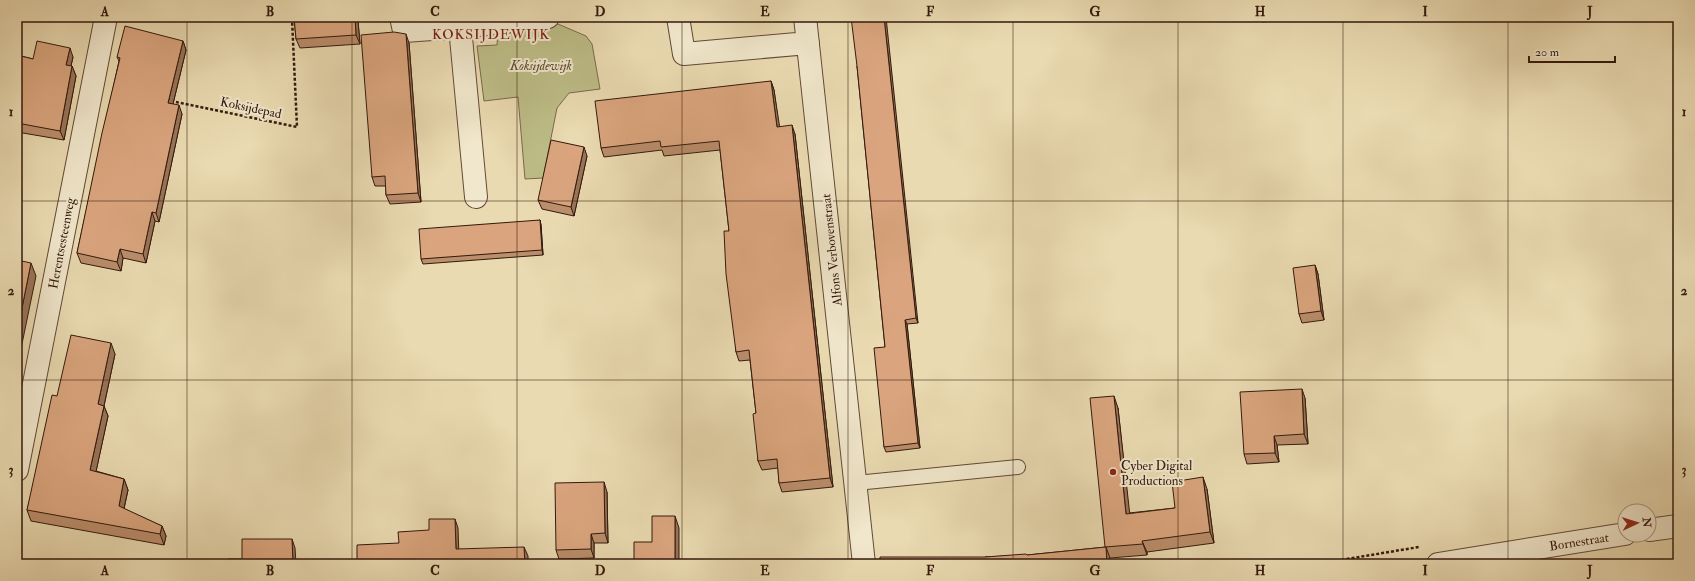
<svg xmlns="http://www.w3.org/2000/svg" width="1695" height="581" font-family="'IM FELL Double Pica',serif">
<rect width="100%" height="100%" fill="#eadab1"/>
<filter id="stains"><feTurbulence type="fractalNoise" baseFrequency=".005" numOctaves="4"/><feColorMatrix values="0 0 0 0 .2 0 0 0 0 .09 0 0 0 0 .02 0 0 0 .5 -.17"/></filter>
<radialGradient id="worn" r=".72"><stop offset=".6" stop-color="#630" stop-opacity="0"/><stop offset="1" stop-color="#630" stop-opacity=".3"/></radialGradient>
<!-- green -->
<path fill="#bdbd87" stroke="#786b4a" d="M 558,24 L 586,36 L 592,44 L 600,89 L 569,93 L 557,108 L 543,178 L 525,179 L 518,97 L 484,101 L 477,46 L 497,45 L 498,31 Z"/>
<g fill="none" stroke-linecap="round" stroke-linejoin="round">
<!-- lane casing -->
<g stroke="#614936" stroke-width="16">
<path id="lane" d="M 856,483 L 1018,467"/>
</g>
<!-- street casing -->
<g stroke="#614936" stroke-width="24">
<path id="street" d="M 401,17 L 404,31 L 460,27 L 476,197
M 678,17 L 684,54 L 808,43
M 805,17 L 864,564
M 460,27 L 548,17
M 17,470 L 106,17
M 1649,530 L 1678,526
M 1438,564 L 1625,534"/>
</g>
<!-- path -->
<path stroke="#33190d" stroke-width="2.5" stroke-dasharray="3 2" stroke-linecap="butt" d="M 171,101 L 297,127 L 292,19 L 294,17
M 1317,564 L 1419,547"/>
<!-- lane -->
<use href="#lane" stroke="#f1e7cc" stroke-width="14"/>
<!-- street -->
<use href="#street" stroke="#f1e7cc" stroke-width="22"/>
</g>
<!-- wall -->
<path fill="#bb8e6c" stroke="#33190d" d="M 294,17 L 357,17 L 358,21 L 360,44 L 300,48 L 296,39 Z
M 1260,17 L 1287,17 L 1287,20 L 1262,22 Z
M 183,41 L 186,50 L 173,104 L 182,114 L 159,222 L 155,221 L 146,263 L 123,258 L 121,271 L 81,263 L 77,253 L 119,61 L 117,57 Z
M 409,43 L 421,202 L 390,204 L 386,195 L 386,186 L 375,186 L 372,177 Z
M 17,55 L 33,59 L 73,57 L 71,66 L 72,66 L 76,76 L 64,140 L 17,132 Z
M 857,66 L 918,323 L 907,324 L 920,448 L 886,452 L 884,447 L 885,347 Z
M 771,81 L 774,90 L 779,127 L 795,134 L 833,487 L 782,492 L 779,483 L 778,468 L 762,470 L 758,461 L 756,413 L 750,360 L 739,361 L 736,352 L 729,231 L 720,150 L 664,156 L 662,150 L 604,157 L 601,148 Z
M 587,156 L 574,216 L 542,209 L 538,200 Z
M 540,220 L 541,225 L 543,255 L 423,264 L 421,259 Z
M 1315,265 L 1318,274 L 1324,320 L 1302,323 L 1299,314 Z
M 115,354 L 104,406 L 108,416 L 96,471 L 124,479 L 128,490 L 124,509 L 162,526 L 166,536 L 164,545 L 31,521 L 27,510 L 57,396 Z
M 1305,398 L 1308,444 L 1277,445 L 1279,462 L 1247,464 L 1244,454 Z
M 1118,408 L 1129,513 L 1175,508 L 1207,489 L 1214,543 L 1147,552 L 1147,555 L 1110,558 L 985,557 L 1027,555 L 1106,547 Z
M 607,492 L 608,543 L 594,543 L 594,558 L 559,559 L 556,550 Z"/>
<!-- shaded-wall -->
<path fill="#997458" stroke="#33190d" d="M 355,17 L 357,17 L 358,21 L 360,44 L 356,35 Z
M 884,17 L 886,17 L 918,323 L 916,318 Z
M 406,34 L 409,43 L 421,202 L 418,193 Z
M 183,41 L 186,50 L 171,112 L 168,103 Z
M 70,48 L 73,57 L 69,74 L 66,65 Z
M 72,66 L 76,76 L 64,140 L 60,131 Z
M 771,81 L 774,90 L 781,136 L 777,127 Z
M 179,105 L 182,114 L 159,222 L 156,213 Z
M 792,125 L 795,134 L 833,487 L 830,478 Z
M 584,147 L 587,156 L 574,216 L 571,207 Z
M 152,212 L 155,221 L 146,263 L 143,254 Z
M 540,220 L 541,225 L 543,255 L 542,250 Z
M 120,249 L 123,258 L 121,271 L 117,262 Z
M 31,263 L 36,276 L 17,368 L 17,333 Z
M 1315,265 L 1318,274 L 1324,320 L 1321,311 Z
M 905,320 L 907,324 L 920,448 L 918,443 Z
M 111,343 L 115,354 L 102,415 L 98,404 Z
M 1302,389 L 1305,398 L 1308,444 L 1304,434 Z
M 1114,396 L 1118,408 L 1131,525 L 1126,514 Z
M 104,406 L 108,416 L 94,481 L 90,470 Z
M 1274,436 L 1277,445 L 1279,462 L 1275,453 Z
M 1203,477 L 1207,489 L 1214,543 L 1210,532 Z
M 124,479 L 128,490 L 122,517 L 119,506 Z
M 604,482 L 607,492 L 608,543 L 605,533 Z
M 675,516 L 679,528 L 679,564 L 675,561 Z
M 455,519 L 458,528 L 459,557 L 456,549 Z
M 162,526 L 166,536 L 164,545 L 160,534 Z
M 591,534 L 594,543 L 594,558 L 591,549 Z
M 292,539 L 295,548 L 296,564 L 293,564 Z
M 1142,541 L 1147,552 L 1147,555 L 1143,544 Z
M 524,547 L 528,556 L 528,564 L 525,564 Z
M 1106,547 L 1110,558 L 1110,564 L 1107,564 Z"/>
<!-- building -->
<path fill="#daa57e" stroke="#33190d" d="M 294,17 L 355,17 L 356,35 L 296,39 Z
M 851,17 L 884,17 L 916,318 L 905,320 L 918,443 L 884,447 L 874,348 L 885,347 L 857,66 Z
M 125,26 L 183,41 L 168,103 L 179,105 L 156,213 L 152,212 L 143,254 L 120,249 L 117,262 L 77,253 L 102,133 L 120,58 L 117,57 Z
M 394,32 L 406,34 L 418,193 L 386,195 L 385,176 L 372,177 L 361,35 Z
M 37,41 L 70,48 L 66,65 L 72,66 L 60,131 L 17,123 L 17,55 L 33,59 Z
M 771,81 L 777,127 L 792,125 L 830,478 L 779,483 L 777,459 L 758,461 L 753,414 L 756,413 L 749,350 L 736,352 L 726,274 L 724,231 L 729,231 L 719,141 L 661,147 L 660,141 L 601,148 L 595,101 Z
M 551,140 L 584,147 L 571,207 L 538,200 Z
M 540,220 L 542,250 L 421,259 L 419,229 Z
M 17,260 L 31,263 L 17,333 Z
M 1315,265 L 1321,311 L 1299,314 L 1293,268 Z
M 71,335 L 111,343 L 98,404 L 104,406 L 90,470 L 124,479 L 119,506 L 162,526 L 160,534 L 27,510 L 52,395 L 57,396 Z
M 1302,389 L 1304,434 L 1274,436 L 1275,453 L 1244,454 L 1240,392 Z
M 1114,396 L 1126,514 L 1175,508 L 1172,482 L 1203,477 L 1210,532 L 1142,541 L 1143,544 L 1105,547 L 1090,398 Z
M 604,482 L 605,533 L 591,534 L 591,549 L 556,550 L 555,483 Z
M 652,516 L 675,516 L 675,561 L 837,560 L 837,564 L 634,564 L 634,542 L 652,542 Z
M 429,519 L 455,519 L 456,549 L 524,547 L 525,564 L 357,564 L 357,545 L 399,543 L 398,532 L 429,530 Z
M 242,539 L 292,539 L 293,564 L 228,564 L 228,559 L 242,559 Z
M 1106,547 L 1107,564 L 880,564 L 880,557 L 985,557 L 1026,554 L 1027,555 Z"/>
<!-- grid -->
<path fill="none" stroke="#33190d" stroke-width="1" stroke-opacity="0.55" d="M 187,17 L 187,564M 352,17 L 352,564M 517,17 L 517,564M 682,17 L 682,564M 848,17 L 848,564M 1013,17 L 1013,564M 1178,17 L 1178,564M 1343,17 L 1343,564M 1508,17 L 1508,564M 17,201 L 1678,201M 17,380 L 1678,380"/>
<!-- markers -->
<circle fill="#8f2418" stroke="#f1e7cc" stroke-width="1.5" cx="1113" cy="472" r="4"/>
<g text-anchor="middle" stroke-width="4" stroke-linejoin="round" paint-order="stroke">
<!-- park labels -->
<g font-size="13" font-style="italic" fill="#5c4a32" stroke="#f1e7cc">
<text x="541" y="70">Koksijdewijk</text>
</g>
<!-- street labels -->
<g font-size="13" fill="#33190d" stroke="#f1e7cc">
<text transform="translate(251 107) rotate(12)" y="5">Koksijdepad</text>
<text transform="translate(61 243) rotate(-79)" y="5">Herentsesteenweg</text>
<text transform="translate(831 250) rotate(-96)" y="5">Alfons Verbovenstraat</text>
<text transform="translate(1579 541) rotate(-9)" y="5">Bornestraat</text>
</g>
<!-- poi labels -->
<g font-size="13" fill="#33190d" stroke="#f1e7cc" text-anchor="start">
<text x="1121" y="470">Cyber Digital<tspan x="1121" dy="15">Productions</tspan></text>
</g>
<!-- neighbourhood labels -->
<g font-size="14" letter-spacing="1" fill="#7a1f14" stroke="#f1e7cc">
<text x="491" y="39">KOKSIJDEWIJK</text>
</g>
</g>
<!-- margin -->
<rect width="1695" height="581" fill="none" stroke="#eadab1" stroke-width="44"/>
<!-- north arrow -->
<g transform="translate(1637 523) rotate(86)"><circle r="19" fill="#f1e7cc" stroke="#a59580"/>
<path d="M0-3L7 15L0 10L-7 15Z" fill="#8f2418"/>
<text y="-6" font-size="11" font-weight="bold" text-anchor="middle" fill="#33190d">N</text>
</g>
<!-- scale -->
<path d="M1529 56v6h86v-6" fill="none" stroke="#33190d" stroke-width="2"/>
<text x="1535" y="56" font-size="12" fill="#33190d" stroke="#f1e7cc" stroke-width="3" paint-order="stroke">20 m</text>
<rect x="22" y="22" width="1651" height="537" fill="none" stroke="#33190d" stroke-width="1.5"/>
<g font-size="13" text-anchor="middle" font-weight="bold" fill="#33190d">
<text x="105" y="16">A</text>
<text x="270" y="16">B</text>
<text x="435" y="16">C</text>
<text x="600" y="16">D</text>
<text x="765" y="16">E</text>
<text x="930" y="16">F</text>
<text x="1095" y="16">G</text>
<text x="1260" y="16">H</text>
<text x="1425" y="16">I</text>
<text x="1590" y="16">J</text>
<text x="11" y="116">1</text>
<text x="1684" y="116">1</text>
<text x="11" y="295">2</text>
<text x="1684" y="295">2</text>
<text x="11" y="474">3</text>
<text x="1684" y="474">3</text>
<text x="105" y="575">A</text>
<text x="270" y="575">B</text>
<text x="435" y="575">C</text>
<text x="600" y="575">D</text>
<text x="765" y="575">E</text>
<text x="930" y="575">F</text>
<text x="1095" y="575">G</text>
<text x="1260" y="575">H</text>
<text x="1425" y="575">I</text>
<text x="1590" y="575">J</text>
</g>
<rect width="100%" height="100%" filter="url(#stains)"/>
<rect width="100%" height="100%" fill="url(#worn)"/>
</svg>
